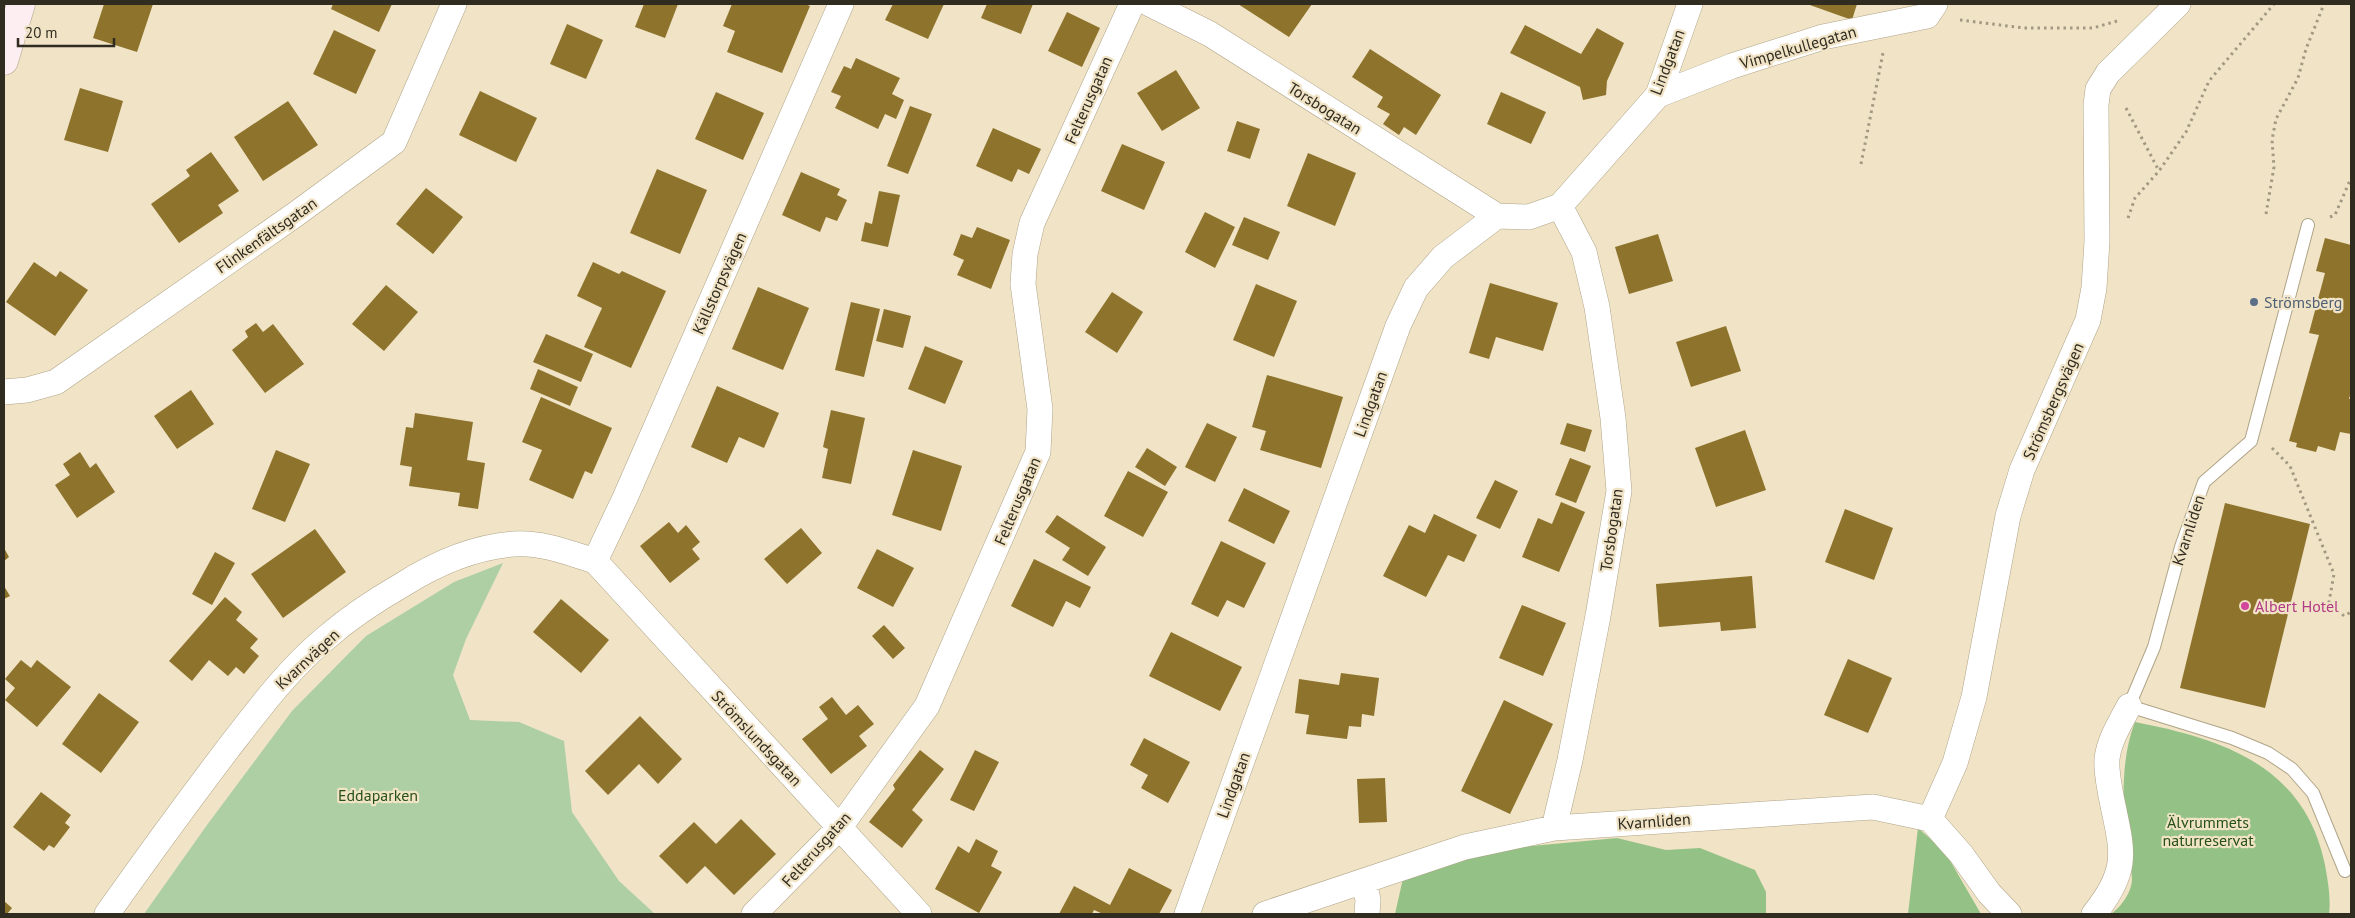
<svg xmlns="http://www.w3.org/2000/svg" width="2355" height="918" font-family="'PT Sans',sans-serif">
<rect width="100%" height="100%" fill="#f0e3c6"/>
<!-- green -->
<path fill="#adcfa3" d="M 503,563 L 466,639 L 453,675 L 470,720 L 519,722 L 564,741 L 572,812 L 619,881 L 655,914 L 144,914 L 207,825 L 292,711 L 366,636 L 454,582 Z"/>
<!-- forest -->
<path fill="#93c186" d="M 2135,722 C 2223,739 2305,766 2325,865 C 2328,882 2331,898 2329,914 L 2111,914 C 2121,907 2132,892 2132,879 C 2132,869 2127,858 2126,848 C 2123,807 2120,760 2135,722 Z
M 1918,828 L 1945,852 L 1981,914 L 1908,914 Z
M 1617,838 L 1666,850 L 1700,848 L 1755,870 L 1766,892 L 1766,914 L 1395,914 L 1404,874 L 1489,850 Z"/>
<!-- building -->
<path fill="#8e732c" d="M 104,4 L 153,4 L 137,52 L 93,38 Z
M 333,4 L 392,4 L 379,32 L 331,9 Z
M 644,4 L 678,4 L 665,38 L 635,27 Z
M 732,4 L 805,4 L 810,6 L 782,73 L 727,52 L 735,31 L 723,26 Z
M 893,4 L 944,4 L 928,39 L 885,20 Z
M 987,4 L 1033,4 L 1021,34 L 981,18 Z
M 1238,4 L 1312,4 L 1289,37 Z
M 1807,4 L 1857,4 L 1852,20 Z
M 1067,12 L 1100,28 L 1082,67 L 1048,51 Z
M 567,24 L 603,40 L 586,79 L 550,64 Z
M 1525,25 L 1581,54 L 1597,28 L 1624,43 L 1607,81 L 1606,95 L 1583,100 L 1580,87 L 1510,53 Z
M 334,30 L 376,50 L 356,94 L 313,74 Z
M 1370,49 L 1441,95 L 1416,135 L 1404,127 L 1399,135 L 1383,124 L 1390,114 L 1377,107 L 1383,97 L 1352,77 Z
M 856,58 L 900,78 L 892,94 L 904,100 L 896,119 L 885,114 L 878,129 L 835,108 L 841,96 L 831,92 L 844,66 L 851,69 Z
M 1176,70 L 1200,108 L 1162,131 L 1137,93 Z
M 80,88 L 123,101 L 108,152 L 64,140 Z
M 480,91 L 537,118 L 516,162 L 459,135 Z
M 716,92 L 764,113 L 743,160 L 695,139 Z
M 1501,92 L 1546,112 L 1531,144 L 1487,124 Z
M 288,101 L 318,145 L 263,181 L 234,137 Z
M 910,106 L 932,114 L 908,174 L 887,166 Z
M 1237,121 L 1260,129 L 1250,159 L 1227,151 Z
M 993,128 L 1041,149 L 1029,174 L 1018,169 L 1012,182 L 976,166 Z
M 1122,144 L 1165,162 L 1144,210 L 1101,191 Z
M 211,152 L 239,191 L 218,205 L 223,213 L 179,243 L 151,204 L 190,176 L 186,170 Z
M 1308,153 L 1356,173 L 1335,226 L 1287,206 Z
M 657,169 L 707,190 L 680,254 L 630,233 Z
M 801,172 L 840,189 L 837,195 L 847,200 L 837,221 L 826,217 L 820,232 L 782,215 Z
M 426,188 L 463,217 L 433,254 L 396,224 Z
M 879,191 L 900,195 L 888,247 L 861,241 L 865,222 L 872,224 Z
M 1205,212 L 1235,227 L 1215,268 L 1185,252 Z
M 1244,217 L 1280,232 L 1268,260 L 1232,245 Z
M 977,227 L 1010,240 L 991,289 L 957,275 L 964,260 L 953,255 L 961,234 L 972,238 Z
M 1658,234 L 1673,281 L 1629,294 L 1615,247 Z
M 2325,238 L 2351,245 L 2351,392 L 2349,399 L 2351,399 L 2351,434 L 2340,432 L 2335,451 L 2318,446 L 2316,452 L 2296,447 L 2297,443 L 2289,441 L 2319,335 L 2309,333 L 2325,273 L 2316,271 Z
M 34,262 L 56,277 L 60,271 L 88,290 L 55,336 L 6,302 Z
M 593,262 L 619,274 L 622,271 L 666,291 L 631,368 L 584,347 L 602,308 L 577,296 Z
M 1490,283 L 1558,303 L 1543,351 L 1496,337 L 1489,359 L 1469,353 Z
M 1256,284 L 1297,301 L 1274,357 L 1233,340 Z
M 386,285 L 418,312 L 384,351 L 352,324 Z
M 758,287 L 809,308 L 783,370 L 732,349 Z
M 1112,292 L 1143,312 L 1117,353 L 1085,332 Z
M 851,302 L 880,309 L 864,377 L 835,370 Z
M 884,309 L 911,316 L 903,348 L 876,341 Z
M 256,323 L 263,332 L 273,324 L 304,364 L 265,393 L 232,350 L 248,337 L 245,331 Z
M 1726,326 L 1741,371 L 1691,387 L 1676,342 Z
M 546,334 L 593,354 L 581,382 L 533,362 Z
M 925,346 L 963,361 L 945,404 L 908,389 Z
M 538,369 L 578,387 L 570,406 L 530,389 Z
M 1267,375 L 1343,397 L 1321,468 L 1260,450 L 1266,431 L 1252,427 Z
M 717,386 L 779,413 L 764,448 L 739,437 L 727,463 L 691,447 Z
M 191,390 L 214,424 L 177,449 L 154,416 Z
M 541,397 L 612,428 L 592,474 L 585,471 L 573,499 L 529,480 L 542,450 L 522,442 Z
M 831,410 L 865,418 L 851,484 L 822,478 L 828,449 L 823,447 Z
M 415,413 L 473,422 L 467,460 L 485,463 L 478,509 L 458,506 L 460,493 L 409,486 L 412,467 L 400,465 L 406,427 L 413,428 Z
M 1207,423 L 1237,437 L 1215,482 L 1185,467 Z
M 1567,423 L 1592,430 L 1585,452 L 1560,444 Z
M 1745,430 L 1766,490 L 1716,507 L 1695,448 Z
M 1147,448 L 1177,467 L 1165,486 L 1135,467 Z
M 276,450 L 310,464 L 285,522 L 252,509 Z
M 913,450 L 962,466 L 941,531 L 892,515 Z
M 80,452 L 90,468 L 96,463 L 115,492 L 77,518 L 55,485 L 70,475 L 63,464 Z
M 1570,458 L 1591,466 L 1576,503 L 1555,495 Z
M 1128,471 L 1168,492 L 1143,537 L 1104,516 Z
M 1495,480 L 1518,491 L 1500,529 L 1476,518 Z
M 1244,488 L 1290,511 L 1274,544 L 1228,521 Z
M 1561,502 L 1585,512 L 1559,572 L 1522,557 L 1538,518 L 1552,524 Z
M 2225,503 L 2310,524 L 2265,708 L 2180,688 Z
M 1845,509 L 1893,528 L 1874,580 L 1825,562 Z
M 1434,514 L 1477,535 L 1464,562 L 1448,555 L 1426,597 L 1383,576 L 1409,525 L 1425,533 Z
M 1057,515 L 1106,547 L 1088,576 L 1062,560 L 1070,548 L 1045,532 Z
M 669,522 L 678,533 L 686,525 L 700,542 L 692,549 L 700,559 L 670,583 L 640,546 Z
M 801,528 L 822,553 L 787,584 L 764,559 Z
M 315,529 L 346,572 L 283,618 L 251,574 Z
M 1221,541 L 1266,563 L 1244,608 L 1227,600 L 1218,617 L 1191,604 Z
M 4,548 L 9,557 L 4,561 Z
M 877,549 L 914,568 L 893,607 L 857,588 Z
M 215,552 L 235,563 L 212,605 L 192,594 Z
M 1034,559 L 1091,587 L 1080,608 L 1066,601 L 1053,627 L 1011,606 Z
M 1752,576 L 1756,628 L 1721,631 L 1720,622 L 1659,627 L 1656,584 Z
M 4,586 L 10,596 L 4,599 Z
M 225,597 L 242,612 L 236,620 L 258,639 L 250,648 L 259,656 L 244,674 L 236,667 L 228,676 L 209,660 L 192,681 L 169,661 Z
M 561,599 L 609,640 L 581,673 L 533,632 Z
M 1522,605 L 1566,623 L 1543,676 L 1499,658 Z
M 884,625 L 905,648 L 893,659 L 872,636 Z
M 1171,632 L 1242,667 L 1220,711 L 1149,676 Z
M 1848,659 L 1892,678 L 1868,733 L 1824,715 Z
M 21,660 L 31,668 L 37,660 L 71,687 L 37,727 L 5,700 L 15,688 L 5,679 Z
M 1341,673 L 1379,678 L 1374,716 L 1362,714 L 1361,727 L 1349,726 L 1347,739 L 1306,734 L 1309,715 L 1295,713 L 1299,679 L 1339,685 Z
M 99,693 L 139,722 L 101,773 L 62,744 Z
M 832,697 L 846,715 L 858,705 L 874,724 L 859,736 L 867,746 L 831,774 L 802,739 L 828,719 L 819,707 Z
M 1504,700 L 1553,724 L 1510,814 L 1461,791 Z
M 640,716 L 682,759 L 658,784 L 639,764 L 608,795 L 585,771 Z
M 1144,738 L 1190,762 L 1168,803 L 1141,788 L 1148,775 L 1130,765 Z
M 920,750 L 944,769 L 912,810 L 923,820 L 902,848 L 869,822 L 895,789 L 893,785 Z
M 975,750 L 999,762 L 974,811 L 950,800 Z
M 1385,778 L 1387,822 L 1359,823 L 1357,779 Z
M 41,792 L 71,815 L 65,823 L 70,827 L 54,848 L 49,845 L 44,851 L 13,827 Z
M 741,819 L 776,854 L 734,895 L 705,866 L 687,884 L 659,856 L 694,822 L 716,844 Z
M 976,839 L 998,851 L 991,866 L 1002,872 L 979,913 L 935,889 L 958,846 L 969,853 Z
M 1129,868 L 1172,890 L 1159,914 L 1103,914 L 1094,910 L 1092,914 L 1059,914 L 1074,886 L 1110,905 Z
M 4,901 L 12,908 L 7,914 L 4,914 Z"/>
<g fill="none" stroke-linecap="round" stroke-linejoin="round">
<!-- lane casing -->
<g stroke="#b0a488" stroke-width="14">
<path id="lane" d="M 2308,225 L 2251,441 L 2204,482 L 2181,547 L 2154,647 L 2129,706 L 2232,738 L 2268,753 L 2292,769 L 2313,793 L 2345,871"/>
</g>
<!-- street casing -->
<g stroke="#b0a488" stroke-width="26">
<path id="street" d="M 1150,4 L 1210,34 L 1497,216
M 1658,95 L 1732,66 L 1823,37 L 1927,16 L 1935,4
M 4,392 L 27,390 L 56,382 L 296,214 L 394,142 L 454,4
M 595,561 L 625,498 L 841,4
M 595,561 L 919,914
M 1930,819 L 1955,763 L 1974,697 L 2008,516 L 2022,470 L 2088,320 L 2094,288 L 2097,241 L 2096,105 L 2098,89 L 2108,73 L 2178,4
M 1554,828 L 1570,760 L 1598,616 L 1619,491 L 1613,418 L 1597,307 L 1584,252 L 1560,206
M 1364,881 L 1368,900 L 1367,914
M 107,914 C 146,859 186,804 227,750 C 258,710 288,669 327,637 C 350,617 376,600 402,585 C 435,564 474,547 514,544 C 542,542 569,553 595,561
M 754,914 L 840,827 L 927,706 L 1038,452 L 1040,409 L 1023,284 L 1025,254 L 1032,223 L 1132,4
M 1187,914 L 1398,326 L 1416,288 L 1443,257 L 1497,216 L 1529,217 L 1560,206 L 1658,95 L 1690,4
M 1265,914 L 1465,847 L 1554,828 L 1873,807 L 1930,819 L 1961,854 L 1989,893 L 2009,914
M 2094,914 C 2131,868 2122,850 2111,796 C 2109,784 2106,771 2107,759 C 2109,740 2121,722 2129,706"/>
</g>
<!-- secondary casing -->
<g stroke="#b0a488" stroke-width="29">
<path id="secondary" d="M 4,61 L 21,4"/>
</g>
<!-- path -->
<path stroke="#a29983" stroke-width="3" stroke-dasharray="2.5 4" stroke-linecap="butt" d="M 1960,20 L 2024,28 L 2093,28 L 2117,21
M 2126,108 L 2159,171
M 1861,164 L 1883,53
M 2266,214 L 2274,167 L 2272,140 L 2276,119 L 2298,78 L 2306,49 L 2324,4
M 2330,217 L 2335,215 L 2351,178
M 2128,218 L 2135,198 L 2159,171 L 2186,132 L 2209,81 L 2274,4
M 2272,448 L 2290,466 L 2334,574 L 2329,602 L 2344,616 L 2351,612"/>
<!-- lane -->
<use href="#lane" stroke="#fff" stroke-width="12"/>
<!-- street -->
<use href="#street" stroke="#fff" stroke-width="25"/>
<!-- secondary -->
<use href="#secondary" stroke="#fceef1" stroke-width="28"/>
</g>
<!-- markers -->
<circle fill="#5c6f8a" stroke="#f0e3c6" stroke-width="2" cx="2254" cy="302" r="5"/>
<circle fill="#d1479c" stroke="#f0e3c6" stroke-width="2" cx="2245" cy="606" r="5"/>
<g text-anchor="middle" stroke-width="4.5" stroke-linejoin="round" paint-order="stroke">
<!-- street labels -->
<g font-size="16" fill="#302c20" stroke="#f0e3c6">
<text transform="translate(1798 47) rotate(-16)" y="6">Vimpelkullegatan</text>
<text transform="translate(1667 62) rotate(-69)" y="6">Lindgatan</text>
<text transform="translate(1088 100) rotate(-66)" y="6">Felterusgatan</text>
<text transform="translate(1325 108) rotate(32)" y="6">Torsbogatan</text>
<text transform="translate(266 235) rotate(-35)" y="6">Flinkenfältsgatan</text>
<text transform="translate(719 283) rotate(-66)" y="6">Källstorpsvägen</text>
<text transform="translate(2053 401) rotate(-66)" y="6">Strömsbergsvägen</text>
<text transform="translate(1370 404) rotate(-70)" y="6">Lindgatan</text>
<text transform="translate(1017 501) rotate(-67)" y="6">Felterusgatan</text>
<text transform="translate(1611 530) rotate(-82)" y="6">Torsbogatan</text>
<text transform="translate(2188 530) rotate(-72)" y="6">Kvarnliden</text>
<text transform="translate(307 659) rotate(-43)" y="6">Kvarnvägen</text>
<text transform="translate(757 738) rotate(47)" y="6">Strömslundsgatan</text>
<text transform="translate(1233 785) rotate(-70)" y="6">Lindgatan</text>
<text transform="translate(1654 821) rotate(-4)" y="6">Kvarnliden</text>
<text transform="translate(816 849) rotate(-48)" y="6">Felterusgatan</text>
</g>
<!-- service labels -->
<g font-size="16" fill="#4e5e75" stroke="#f0e3c6" text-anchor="start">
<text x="2264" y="308">Strömsberg</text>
</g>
<!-- hotel labels -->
<g font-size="16" fill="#b23c85" stroke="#f0e3c6" text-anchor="start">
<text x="2255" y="612">Albert Hotel</text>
</g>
<!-- park labels -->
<g font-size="16" fill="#265116" stroke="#f0e3c6">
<text x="378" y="801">Eddaparken</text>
<text x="2208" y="828">Älvrummets<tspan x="2208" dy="18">naturreservat</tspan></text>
</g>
</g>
<!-- border -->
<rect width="2355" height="918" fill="none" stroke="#302c20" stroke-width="10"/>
<!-- scale -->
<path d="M18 38v8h96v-8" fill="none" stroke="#302c20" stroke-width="2.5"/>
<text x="25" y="38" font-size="15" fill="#302c20" stroke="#f0e3c6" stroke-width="4" paint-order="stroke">20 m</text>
</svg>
